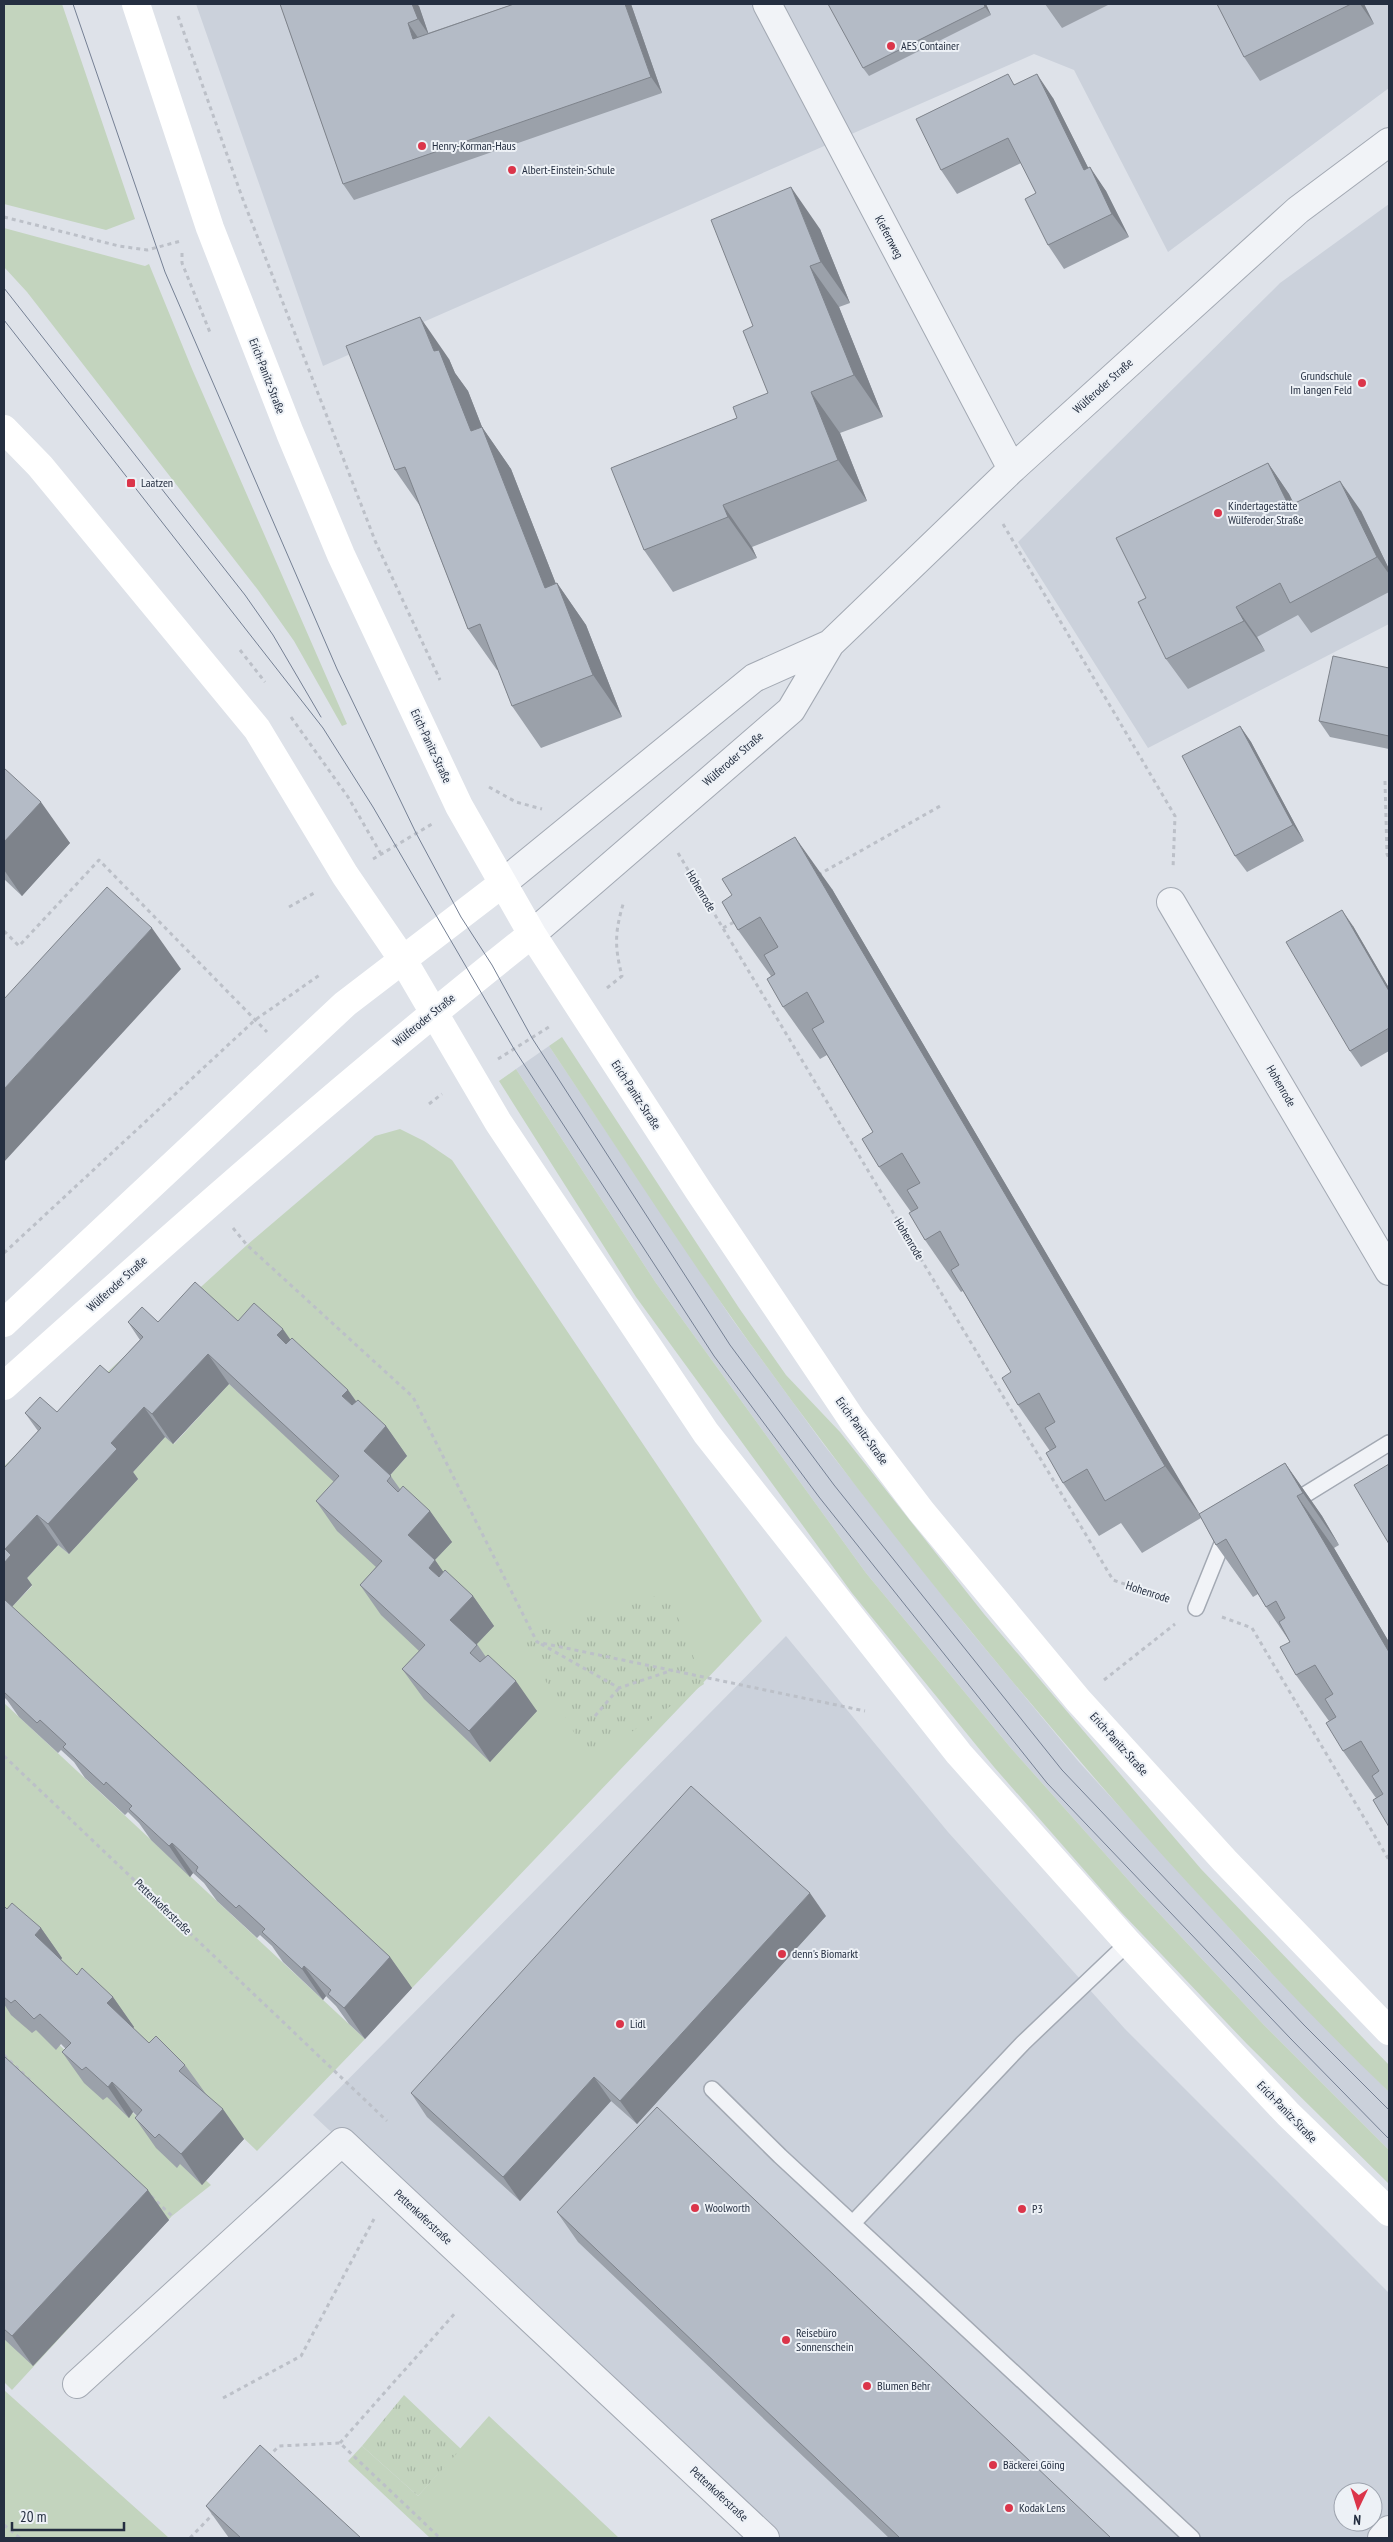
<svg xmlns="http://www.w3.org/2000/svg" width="1393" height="2542" font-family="'PT Sans Narrow',sans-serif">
<defs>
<pattern id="park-tufts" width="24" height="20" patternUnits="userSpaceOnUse" patternTransform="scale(1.25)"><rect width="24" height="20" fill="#c3d4be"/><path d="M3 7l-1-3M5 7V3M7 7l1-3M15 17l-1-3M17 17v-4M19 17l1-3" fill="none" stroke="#a7b6a4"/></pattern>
</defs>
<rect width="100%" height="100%" fill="#dee2e9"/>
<!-- built -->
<path fill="#cbd1db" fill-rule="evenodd" d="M 196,4 L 1389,4 L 1389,88 L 1168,252 L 1074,70 L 1034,54 L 323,366 Z
M 1389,204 L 1389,624 L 1148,748 L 1018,542 L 1280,283 Z
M 549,1046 L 732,1319 L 824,1445 L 968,1628 L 1079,1762 L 1254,1955 L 1389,2092 L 1389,2150 L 1263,2024 L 1139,1892 L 1010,1747 L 866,1573 L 656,1283 L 516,1069 Z
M 786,1636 L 948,1832 L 1125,2029 L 1389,2293 L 1389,2538 L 766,2538 L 313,2115 ZM 1343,2492 L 1373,2492 L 1373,2522 L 1343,2522 Z"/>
<!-- grass -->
<path fill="#c3d4be" d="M 4,4 L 62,4 L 135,219 L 106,230 L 4,204 Z
M 4,228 L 145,266 L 149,264 L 192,369 L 347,724 L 342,726 L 294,641 L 258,590 L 27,292 L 4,267 Z
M 562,1037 L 739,1308 L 786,1375 L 840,1432 L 984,1614 L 1201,1869 L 1389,2065 L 1389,2092 C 1311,2017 1238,1938 1165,1858 C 1012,1687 867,1508 734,1321 C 670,1231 611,1138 549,1046 Z
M 516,1069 L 656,1283 L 866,1573 L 1010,1747 L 1139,1892 L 1263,2024 L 1389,2150 L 1389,2184 L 1247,2044 L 1121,1912 L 994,1767 L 852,1593 L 636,1297 L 499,1081 Z
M 400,1129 L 424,1141 L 452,1160 L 762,1621 L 412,1988 L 7,1612 L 32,1586 L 26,1579 L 58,1545 L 69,1554 L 138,1479 L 132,1473 L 165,1437 L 174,1444 L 229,1384 L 361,1506 L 471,1650 L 429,1566 L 451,1541 L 385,1481 L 407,1456 L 276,1333 L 4,1513 L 4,1466 L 247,1245 L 375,1136 Z
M 4,1703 L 365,2039 L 257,2151 L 4,1908 Z
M 4,1994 L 211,2185 L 172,2216 L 12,2390 L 4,2382 Z
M 4,2390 L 169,2538 L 4,2538 Z
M 489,2416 L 619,2538 L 430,2538 L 348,2461 L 362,2446 L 418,2496 Z"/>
<!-- park -->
<path fill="url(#park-tufts)" d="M 668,1592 L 704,1684 L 589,1760 L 521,1636 Z
M 404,2395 L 461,2449 L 418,2496 L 362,2446 Z"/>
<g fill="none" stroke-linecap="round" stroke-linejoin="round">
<!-- lane casing -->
<g stroke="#a3a9b3" stroke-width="18">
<path id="lane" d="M 1290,1504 L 1389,1443
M 1196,1608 L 1221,1546 L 1234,1538
M 712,2089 L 780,2156 L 1192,2538
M 853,2223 L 1023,2043 L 1128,1943"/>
</g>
<!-- street casing -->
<g stroke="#a3a9b3" stroke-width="30">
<path id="street" d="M 767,4 L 1012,469
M 503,883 L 754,678 L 830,644
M 1171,902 L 1389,1271
M 532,934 L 791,710 L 830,644 L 1012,469 L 1298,210 L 1389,142
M 77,2384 L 342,2142 L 765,2538
M 1382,2538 L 1389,2530"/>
</g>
<!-- path -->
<path stroke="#bcc0c8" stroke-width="3" stroke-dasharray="4 4" stroke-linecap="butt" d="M 178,16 L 242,197 L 376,543 L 440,680
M 4,217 L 119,246 L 147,250 L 181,241
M 182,253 L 182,263 L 211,335
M 1003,524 L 1175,816 L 1173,869
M 240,650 L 265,682
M 291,717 L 348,797 L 381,854
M 1385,781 L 1387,854 L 1389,859
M 489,787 L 516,802 L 542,809
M 678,853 L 1113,1580 L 1171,1600
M 373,859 L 432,824
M 818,875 L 942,805
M 289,907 L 316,892
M 723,928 L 736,921
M 4,931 L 19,946 L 99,860 L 267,1032
M 607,988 L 622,976 C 614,945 615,931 624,901
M 498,1059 L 552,1025
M 429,1104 L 442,1094
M 233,1228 L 247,1245 L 413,1397 L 537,1642 L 865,1711
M 4,1253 L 255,1020 L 321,974
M 1222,1617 L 1252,1628 L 1389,1860
M 541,1644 L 619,1688 L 673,1670
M 1104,1680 L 1175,1624
M 595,1716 L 619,1688
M 4,1756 L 387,2121
M 4,2055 L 33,2083
M 151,2196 L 172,2216
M 223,2398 L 301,2356 L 374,2219
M 340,2443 L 456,2312
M 268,2457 L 279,2446 L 340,2443 L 440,2538
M 4,2525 L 20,2538
M 190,2538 L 215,2512"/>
<!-- lane -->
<use href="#lane" stroke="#f1f3f7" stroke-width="15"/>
<!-- street -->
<use href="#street" stroke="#f1f3f7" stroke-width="28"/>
<!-- secondary -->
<path stroke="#fff" stroke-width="28" d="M 136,4 L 210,228 L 290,433 L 341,555 L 459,806 L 532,934 L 698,1190 L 853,1421 L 921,1511 L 1078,1700 L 1225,1861 L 1389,2031
M 4,429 L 40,466 L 257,729 L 345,875 L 403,960 L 498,1122 L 706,1433 L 959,1754 L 1128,1943 L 1288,2114 L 1389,2212
M 4,1323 L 345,1004 L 503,883
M 4,1386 C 177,1231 350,1078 532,934"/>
<!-- tram -->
<path stroke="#758094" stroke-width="1" d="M 73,4 L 165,272 L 337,669 L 416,833 L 461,917 L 492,965 L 532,1038 L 730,1345 L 834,1485 L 1062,1770 L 1304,2025 L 1389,2110
M 4,288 L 245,595 L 273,635 L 321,717
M 4,320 L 323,728 L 373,807 L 514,1049 L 714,1356 L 819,1497 L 1047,1783 L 1290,2038 L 1389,2139"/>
</g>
<!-- wall -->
<path fill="#9ba1aa" d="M 280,4 L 419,6 L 428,33 L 514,4 L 631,4 L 662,93 L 354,200 L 343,184 Z
M 986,4 L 991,15 L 869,76 L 863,68 Z
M 1045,4 L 1110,4 L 1062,28 Z
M 1217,4 L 1364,4 L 1374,24 L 1260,81 L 1244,57 Z
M 1015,84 L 1053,98 L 1088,168 L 1106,191 L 1129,237 L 1064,269 L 1048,245 L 1036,193 L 1021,163 L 957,194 L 941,170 Z
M 820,229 L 850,303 L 839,307 L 883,417 L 840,433 L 867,501 L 752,547 L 757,558 L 673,592 L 644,550 L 737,418 L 768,393 L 753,326 Z
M 449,359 L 455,373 L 468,391 L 482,427 L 511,469 L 556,584 L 557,583 L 586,625 L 622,717 L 541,748 L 512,706 L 498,670 L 497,670 L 468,629 L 420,506 L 395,470 Z
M 1268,463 L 1289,494 L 1294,504 L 1361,511 L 1389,569 L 1389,592 L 1311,633 L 1298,615 L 1257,637 L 1265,651 L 1188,689 L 1166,659 L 1146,598 Z
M 1389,668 L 1389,749 L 1330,737 L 1319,721 Z
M 1240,726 L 1251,742 L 1304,841 L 1247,872 L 1235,856 Z
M 4,768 L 70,843 L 22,896 L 4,879 Z
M 832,889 L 1199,1514 L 1285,1463 L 1322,1516 L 1339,1545 L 1334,1548 L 1389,1642 L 1389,1827 L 1376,1798 L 1343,1751 L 1329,1721 L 1296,1675 L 1290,1642 L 1266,1607 L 1258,1594 L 1253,1597 L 1216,1545 L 1201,1518 L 1142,1553 L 1121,1523 L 1099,1536 L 1063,1483 L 1050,1451 L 1018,1405 L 1011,1372 L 963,1291 L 961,1292 L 925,1240 L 911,1212 L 879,1167 L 873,1132 L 827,1055 L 820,1059 L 783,1007 L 771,976 L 738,930 L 722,902 Z
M 1353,926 L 1389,988 L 1389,1051 L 1361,1067 L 1350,1051 Z
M 238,1321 L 291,1340 L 348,1390 L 356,1401 L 386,1426 L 407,1456 L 390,1475 L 400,1489 L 430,1511 L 452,1542 L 435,1560 L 443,1572 L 473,1596 L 494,1626 L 477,1644 L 486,1657 L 537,1711 L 490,1762 L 424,1699 L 402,1669 L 419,1651 L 381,1615 L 360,1585 L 376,1567 L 337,1531 L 316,1501 L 334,1482 L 229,1384 L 173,1444 L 165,1437 L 133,1472 L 138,1479 L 69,1554 L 58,1545 L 27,1578 L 32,1585 L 12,1607 L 390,1957 L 412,1988 L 365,2039 L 349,2024 L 336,2006 L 326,1996 L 323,2000 L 283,1962 L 272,1946 L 260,1935 L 257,1938 L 217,1901 L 204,1883 L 193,1873 L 190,1877 L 151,1840 L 139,1823 L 128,1812 L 125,1815 L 85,1778 L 74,1762 L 61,1750 L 58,1753 L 19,1717 L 7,1700 L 4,1697 L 4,1468 L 38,1431 L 25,1413 L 57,1412 L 109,1373 L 140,1340 L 128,1322 Z
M 4,1906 L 7,1909 L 41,1928 L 62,1958 L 61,1960 L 77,1975 L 113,1997 L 134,2027 L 133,2028 L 149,2043 L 185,2065 L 206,2094 L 244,2139 L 202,2185 L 180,2164 L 177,2168 L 156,2148 L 135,2118 L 137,2116 L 133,2112 L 129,2118 L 107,2097 L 103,2100 L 84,2083 L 62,2052 L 66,2049 L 61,2044 L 56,2050 L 36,2030 L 32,2033 L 11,2015 L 4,2004 Z
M 826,1916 L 637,2124 L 611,2101 L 520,2201 L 427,2117 L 411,2093 Z
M 4,2056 L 169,2220 L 33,2366 L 4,2339 Z
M 557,2212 L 1111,2538 L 889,2538 L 578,2242 Z
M 206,2506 L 361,2538 L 229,2538 Z"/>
<!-- shaded-wall -->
<path fill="#7e838b" d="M 412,4 L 417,4 L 419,6 L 429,35 L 418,19 Z
M 625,4 L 631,4 L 662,93 L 651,77 Z
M 984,4 L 986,4 L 991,15 L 985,7 Z
M 1360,4 L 1364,4 L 1374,24 Z
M 408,23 L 419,39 L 413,39 Z
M 1037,74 L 1053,98 L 1101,193 L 1084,170 Z
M 1090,167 L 1106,191 L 1129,237 L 1112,214 Z
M 791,187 L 820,229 L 850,303 L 821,262 Z
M 810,266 L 839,307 L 883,417 L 854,375 Z
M 420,317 L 449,359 L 455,373 L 468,391 L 500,473 L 471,431 L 434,351 Z
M 811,392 L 840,433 L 867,501 L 838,460 Z
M 482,427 L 511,469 L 574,630 L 545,588 Z
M 1268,463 L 1289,494 L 1310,536 L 1289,506 Z
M 1340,481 L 1361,511 L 1389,569 L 1389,574 L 1377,557 Z
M 723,505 L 752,547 L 757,558 L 728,517 Z
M 557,583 L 586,625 L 622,717 L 593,675 Z
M 1236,607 L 1257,637 L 1265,651 L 1244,621 Z
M 1240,726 L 1251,742 L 1304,841 L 1293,825 Z
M 41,802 L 70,843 L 22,896 L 4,870 L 4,842 Z
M 795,837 L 832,889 L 1202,1518 L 1165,1466 Z
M 1342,910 L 1353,926 L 1389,988 L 1389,991 Z
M 152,928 L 181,969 L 4,1162 L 4,1089 Z
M 283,1329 L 304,1359 L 298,1366 L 277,1335 Z
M 208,1354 L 229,1384 L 173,1444 L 152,1414 Z
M 348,1390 L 369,1420 L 342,1396 Z
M 144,1407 L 165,1437 L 133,1472 L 138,1479 L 69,1554 L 48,1524 L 111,1443 Z
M 386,1426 L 407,1456 L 385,1481 L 364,1451 Z
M 1285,1463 L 1322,1516 L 1339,1545 L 1303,1493 Z
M 1297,1496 L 1334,1548 L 1389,1642 L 1389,1652 Z
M 430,1511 L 452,1542 L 429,1566 L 408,1535 Z
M 37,1515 L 58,1545 L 27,1578 L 32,1585 L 7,1612 L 4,1608 L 4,1563 L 5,1549 Z
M 435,1560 L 457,1591 L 450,1598 L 429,1568 Z
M 473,1596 L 494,1626 L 471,1650 L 450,1620 Z
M 516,1681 L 537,1711 L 490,1762 L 469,1731 Z
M 172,1843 L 193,1873 L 190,1877 L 169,1846 Z
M 810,1893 L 826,1916 L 637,2124 L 620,2101 Z
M 41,1928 L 62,1958 L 56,1965 L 35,1935 Z
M 390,1957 L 412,1988 L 365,2039 L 344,2008 Z
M 304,1966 L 326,1996 L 323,2000 L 302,1969 Z
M 113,1997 L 134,2027 L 129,2033 L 107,2003 Z
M 594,2077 L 611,2101 L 520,2201 L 503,2177 Z
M 112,2082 L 133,2112 L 129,2118 L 108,2087 Z
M 223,2109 L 244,2139 L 202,2185 L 181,2154 Z
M 148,2190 L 169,2220 L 33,2366 L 12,2336 Z"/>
<!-- building -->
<path fill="#b4bbc6" stroke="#7e838b" d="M 280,4 L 412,4 L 418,19 L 408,23 L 413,39 L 514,4 L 625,4 L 651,77 L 343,184 Z
M 828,4 L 984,4 L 985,7 L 863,68 Z
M 1217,4 L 1351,4 L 1244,57 Z
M 1008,74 L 1014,85 L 1037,74 L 1084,170 L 1090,167 L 1112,214 L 1048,245 L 1025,199 L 1036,193 L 1008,138 L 941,170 L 916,119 Z
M 791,187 L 821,262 L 810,266 L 854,375 L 811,392 L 838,460 L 723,505 L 728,517 L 644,550 L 611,468 L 737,418 L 733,407 L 768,393 L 743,331 L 753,326 L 711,220 Z
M 420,317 L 434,351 L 439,350 L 471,431 L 482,427 L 545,588 L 557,583 L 593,675 L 512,706 L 480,624 L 468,629 L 405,467 L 395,470 L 346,346 Z
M 1268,463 L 1289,506 L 1340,481 L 1377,557 L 1290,603 L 1280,583 L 1236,607 L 1244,621 L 1166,659 L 1138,602 L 1146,598 L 1116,538 Z
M 1333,656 L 1389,668 L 1389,736 L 1319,721 Z
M 1240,726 L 1293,825 L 1235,856 L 1182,756 Z
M 4,768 L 41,802 L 4,842 Z
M 795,837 L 1165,1466 L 1105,1501 L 1087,1469 L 1063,1483 L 1046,1453 L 1056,1447 L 1045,1428 L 1055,1422 L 1039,1393 L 1018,1405 L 1002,1378 L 1011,1372 L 951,1270 L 959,1265 L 940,1231 L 925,1240 L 909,1213 L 918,1208 L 907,1190 L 920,1183 L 902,1153 L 879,1167 L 862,1139 L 873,1132 L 812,1029 L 824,1022 L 807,992 L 783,1007 L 767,979 L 775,974 L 764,955 L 778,947 L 760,917 L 738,930 L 722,902 L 732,895 L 722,879 Z
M 107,887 L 152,928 L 4,1089 L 4,999 Z
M 1342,910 L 1389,991 L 1389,1028 L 1350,1051 L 1286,942 Z
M 195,1282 L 238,1321 L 254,1303 L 283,1329 L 277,1335 L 286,1344 L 292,1338 L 348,1390 L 342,1396 L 352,1405 L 358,1400 L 386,1426 L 364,1451 L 391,1476 L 387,1481 L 398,1492 L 403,1486 L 430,1511 L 408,1535 L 435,1560 L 429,1568 L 439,1577 L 445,1570 L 473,1596 L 450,1620 L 477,1645 L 470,1653 L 480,1662 L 488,1655 L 516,1681 L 469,1731 L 402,1669 L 425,1645 L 360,1585 L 382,1561 L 316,1501 L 339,1476 L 208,1354 L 152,1414 L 144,1407 L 111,1443 L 117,1449 L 48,1524 L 37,1515 L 5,1549 L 11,1555 L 4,1563 L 4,1468 L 41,1428 L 25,1413 L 40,1397 L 57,1412 L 100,1365 L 109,1373 L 143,1337 L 128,1322 L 142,1307 L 158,1322 Z
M 1285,1463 L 1303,1493 L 1297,1496 L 1389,1652 L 1389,1827 L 1373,1800 L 1383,1794 L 1372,1776 L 1379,1771 L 1361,1741 L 1343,1751 L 1326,1723 L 1336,1717 L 1325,1699 L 1333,1694 L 1315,1665 L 1296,1675 L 1280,1647 L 1290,1642 L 1279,1622 L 1285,1618 L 1276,1601 L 1266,1607 L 1226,1539 L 1216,1545 L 1199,1514 Z
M 1389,1464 L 1389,1544 L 1354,1485 Z
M 4,1599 L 390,1957 L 344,2008 L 328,1994 L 331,1990 L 304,1966 L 302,1969 L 262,1932 L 265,1929 L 239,1905 L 236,1908 L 196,1871 L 198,1867 L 172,1843 L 169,1846 L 129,1809 L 132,1806 L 106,1782 L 104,1785 L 63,1747 L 66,1744 L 40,1720 L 37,1723 L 4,1692 Z
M 691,1786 L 810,1893 L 620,2101 L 594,2077 L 503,2177 L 411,2093 Z
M 12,1903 L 41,1928 L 35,1935 L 77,1975 L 82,1968 L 113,1997 L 107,2003 L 149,2043 L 156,2036 L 185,2065 L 179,2071 L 223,2109 L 181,2154 L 159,2134 L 155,2138 L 135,2118 L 142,2110 L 112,2082 L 108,2087 L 86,2067 L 82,2070 L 62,2052 L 71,2043 L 40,2014 L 34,2019 L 15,2000 L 11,2003 L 4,1997 L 4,1906 L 7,1909 Z
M 4,2056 L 148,2190 L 12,2336 L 4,2329 Z
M 657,2107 L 1111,2538 L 900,2538 L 557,2212 Z
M 260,2445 L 361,2538 L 241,2538 L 206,2506 Z"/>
<!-- markers -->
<g fill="#db354a" stroke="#edf1f6" stroke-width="2">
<circle cx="891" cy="46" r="5"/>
<circle cx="422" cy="146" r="5"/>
<circle cx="512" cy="170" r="5"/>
<circle cx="1362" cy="383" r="5"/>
<rect x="126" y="478" width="10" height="10" rx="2.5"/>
<circle cx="1218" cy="513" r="5"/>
<circle cx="782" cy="1954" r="5"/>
<circle cx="620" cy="2024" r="5"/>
<circle cx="695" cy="2208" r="5"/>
<circle cx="1022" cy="2209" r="5"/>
<circle cx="786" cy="2340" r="5"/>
<circle cx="867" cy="2386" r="5"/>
<circle cx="993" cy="2465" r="5"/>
<circle cx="1009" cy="2508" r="5"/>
</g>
<g text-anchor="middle" stroke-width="4" stroke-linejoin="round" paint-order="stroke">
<!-- poi labels -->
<g font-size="12" fill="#252f41" stroke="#edf1f6" text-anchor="start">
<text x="901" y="50">AES Container</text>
<text x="432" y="150">Henry-Korman-Haus</text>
<text x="522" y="174">Albert-Einstein-Schule</text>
<text x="1352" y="380" text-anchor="end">Grundschule<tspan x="1352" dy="14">Im langen Feld</tspan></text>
<text x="141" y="487">Laatzen</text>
<text x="1228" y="510">Kindertagestätte<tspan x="1228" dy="14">Wülferoder Straße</tspan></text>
<text x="792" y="1958">denn's Biomarkt</text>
<text x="630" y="2028">Lidl</text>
<text x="705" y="2212">Woolworth</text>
<text x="1032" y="2213">P3</text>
<text x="796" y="2337">Reisebüro<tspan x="796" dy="14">Sonnenschein</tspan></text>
<text x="877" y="2390">Blumen Behr</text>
<text x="1003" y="2469">Bäckerei Göing</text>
<text x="1019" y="2512">Kodak Lens</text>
</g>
<!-- street labels -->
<g font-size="12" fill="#252f41" stroke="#edf1f6">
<text transform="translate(889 237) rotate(62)" y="4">Kiefernweg</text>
<text transform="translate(267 376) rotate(69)" y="4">Erich-Panitz-Straße</text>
<text transform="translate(1103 386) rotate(-42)" y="4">Wülferoder Straße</text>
<text transform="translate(431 746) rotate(65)" y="4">Erich-Panitz-Straße</text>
<text transform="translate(733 759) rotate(-41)" y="4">Wülferoder Straße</text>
<text transform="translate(701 891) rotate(59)" y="4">Hohenrode</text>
<text transform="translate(424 1020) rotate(-39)" y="4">Wülferoder Straße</text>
<text transform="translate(1281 1086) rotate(60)" y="4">Hohenrode</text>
<text transform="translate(636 1095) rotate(57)" y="4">Erich-Panitz-Straße</text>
<text transform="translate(909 1239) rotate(59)" y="4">Hohenrode</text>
<text transform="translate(117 1284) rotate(-42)" y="4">Wülferoder Straße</text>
<text transform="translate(862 1431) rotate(54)" y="4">Erich-Panitz-Straße</text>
<text transform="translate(1148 1592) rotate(18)" y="4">Hohenrode</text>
<text transform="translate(1119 1744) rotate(48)" y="4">Erich-Panitz-Straße</text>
<text transform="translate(163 1907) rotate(44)" y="4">Pettenkoferstraße</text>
<text transform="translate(1287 2112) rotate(46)" y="4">Erich-Panitz-Straße</text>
<text transform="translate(423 2217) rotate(43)" y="4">Pettenkoferstraße</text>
<text transform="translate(719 2494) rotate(43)" y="4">Pettenkoferstraße</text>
</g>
</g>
<!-- border -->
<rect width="1393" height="2542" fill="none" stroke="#252f41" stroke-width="10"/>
<!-- north arrow -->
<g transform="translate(1358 2507) rotate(184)"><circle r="24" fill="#edf1f6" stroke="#9da3ae"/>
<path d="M0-4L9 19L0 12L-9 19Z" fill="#db354a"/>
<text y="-8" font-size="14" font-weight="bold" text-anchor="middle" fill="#252f41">N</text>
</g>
<!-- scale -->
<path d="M12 2522v8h112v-8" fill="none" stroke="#252f41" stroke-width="2.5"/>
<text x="20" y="2522" font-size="15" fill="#252f41" stroke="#edf1f6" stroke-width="4" paint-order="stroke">20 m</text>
</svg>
